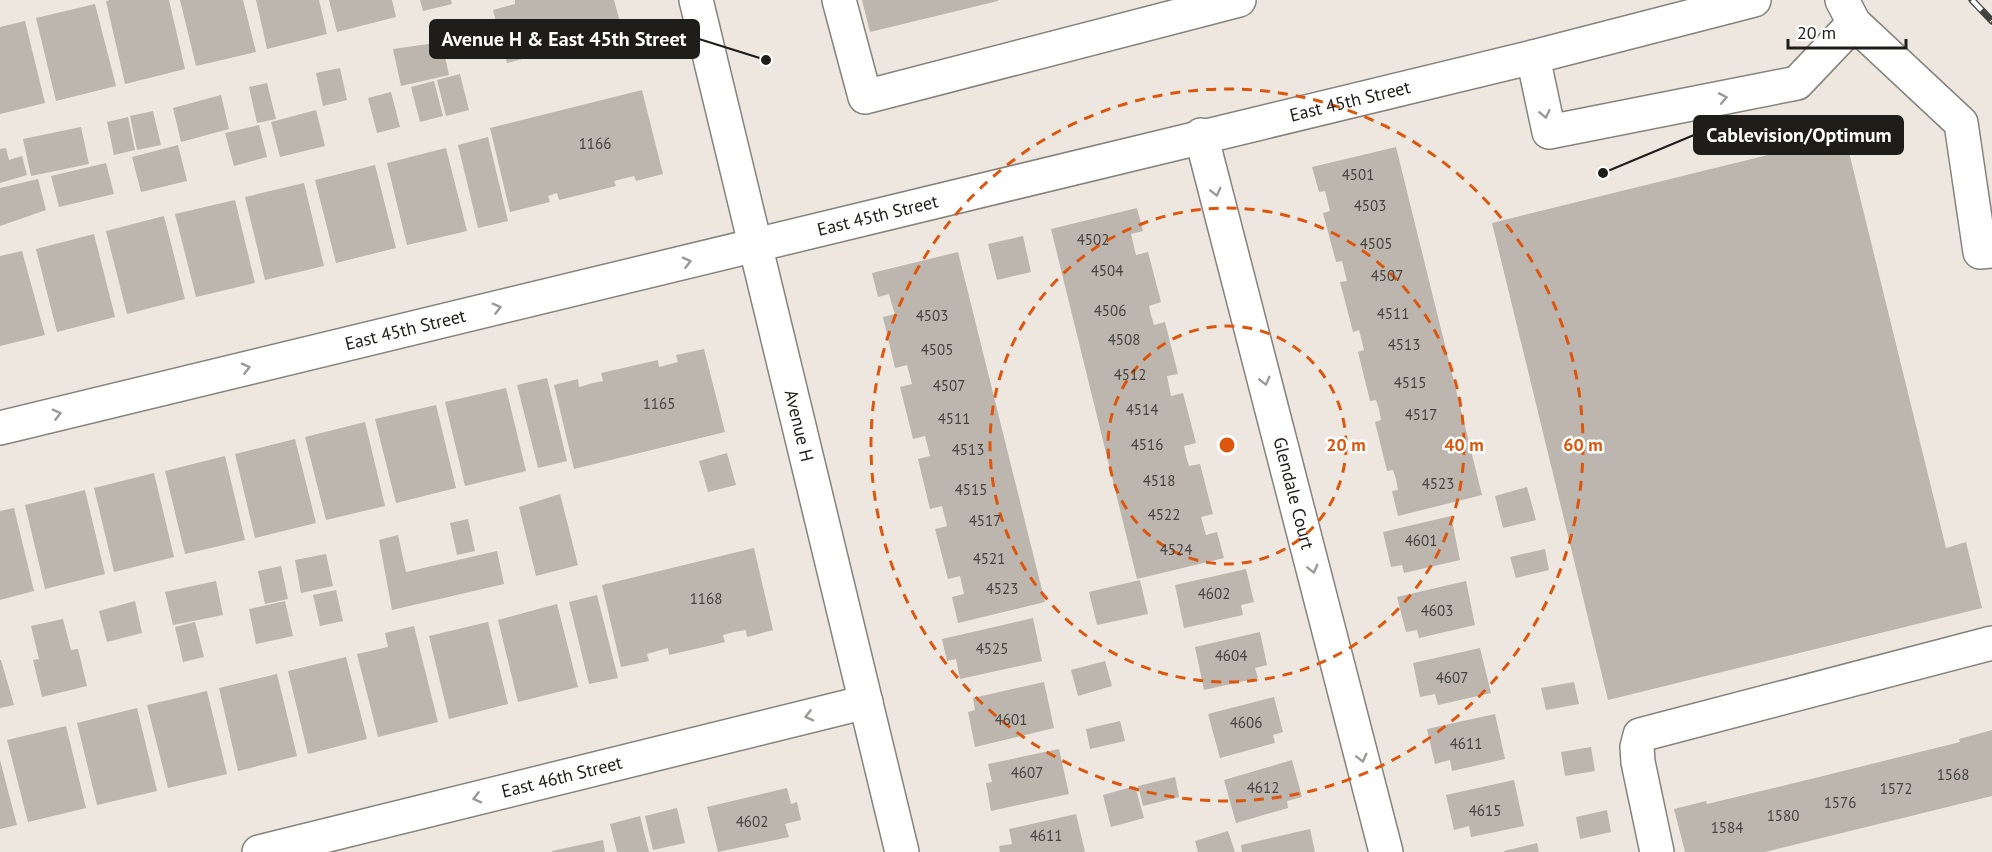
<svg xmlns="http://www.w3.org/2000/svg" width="1992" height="852" font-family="'PT Sans',sans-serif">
<rect width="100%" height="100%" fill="#ede7df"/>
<!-- building -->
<path fill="#bcb6ae" d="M 110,0 L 169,0 L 185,69 L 125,84 L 106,1 Z
M 180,0 L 243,0 L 256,52 L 196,66 Z
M 256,0 L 319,0 L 327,34 L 267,49 Z
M 329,0 L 392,0 L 396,17 L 337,32 Z
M 420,0 L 451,0 L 452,4 L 423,11 Z
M 515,0 L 614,0 L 623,33 L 507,63 L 493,10 L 515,4 Z
M 862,0 L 998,0 L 998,1 L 870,32 Z
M 95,4 L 116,86 L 56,101 L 36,18 Z
M 25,21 L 45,103 L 0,114 L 0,27 Z
M 442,42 L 449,75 L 401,86 L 393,49 Z
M 340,68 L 347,100 L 323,106 L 316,73 Z
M 460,74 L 469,110 L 446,116 L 437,80 Z
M 434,81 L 443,116 L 420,122 L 411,87 Z
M 267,83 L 276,119 L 257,123 L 249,87 Z
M 642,90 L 663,174 L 636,181 L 634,176 L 614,181 L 616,186 L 559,200 L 557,193 L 548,196 L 550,202 L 510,212 L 490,128 Z
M 391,92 L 400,127 L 377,133 L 368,98 Z
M 221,95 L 229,129 L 181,142 L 173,108 Z
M 316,110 L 325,146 L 280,157 L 271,122 Z
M 153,111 L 161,145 L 137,150 L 130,116 Z
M 128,117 L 135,150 L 114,155 L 107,122 Z
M 259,125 L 267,157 L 234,166 L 225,133 Z
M 81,127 L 89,164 L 31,176 L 23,139 Z
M 1845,136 L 1946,548 L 1966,542 L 1982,608 L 1608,700 L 1492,223 Z
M 488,137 L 508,221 L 478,228 L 458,145 Z
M 178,145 L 187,181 L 141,192 L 132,157 Z
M 1396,147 L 1482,495 L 1398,516 L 1392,491 L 1398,490 L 1396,479 L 1393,470 L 1387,471 L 1375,422 L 1381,420 L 1379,409 L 1376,400 L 1370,401 L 1358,352 L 1364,350 L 1359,330 L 1353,332 L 1340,282 L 1347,281 L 1342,261 L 1336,262 L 1323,213 L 1330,211 L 1325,191 L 1319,192 L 1312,167 Z
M 6,148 L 9,160 L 22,156 L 27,175 L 0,183 L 0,149 Z
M 446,148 L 467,231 L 407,245 L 387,163 Z
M 106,163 L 114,194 L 59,207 L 51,176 Z
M 375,165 L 396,248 L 336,263 L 315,180 Z
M 38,179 L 46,210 L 0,226 L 0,188 Z
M 304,183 L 324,266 L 265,280 L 245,197 Z
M 235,200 L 255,283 L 196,297 L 175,214 Z
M 1137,208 L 1143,231 L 1131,234 L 1136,255 L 1148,252 L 1161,302 L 1149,306 L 1151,315 L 1154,325 L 1165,322 L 1178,374 L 1167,376 L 1171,396 L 1183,393 L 1196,443 L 1184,446 L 1186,456 L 1189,466 L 1200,464 L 1213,514 L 1201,517 L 1206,535 L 1217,532 L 1224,558 L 1137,579 L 1051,229 Z
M 164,216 L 185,299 L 127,314 L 106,231 Z
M 94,234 L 115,317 L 57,332 L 36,249 Z
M 1023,236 L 1031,272 L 997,280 L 988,244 Z
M 22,251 L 45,335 L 0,346 L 0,256 Z
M 958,252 L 1045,602 L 958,623 L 952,597 L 964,594 L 960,576 L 948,579 L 935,529 L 947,526 L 942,506 L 930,509 L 918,459 L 930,456 L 925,436 L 913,439 L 900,387 L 912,384 L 907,365 L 895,368 L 883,317 L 895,314 L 892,305 L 889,294 L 878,297 L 872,273 Z
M 704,349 L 725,432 L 574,469 L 554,385 L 578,379 L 579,387 L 593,383 L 603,381 L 601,373 L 658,360 L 659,367 L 678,362 L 676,355 Z
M 547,378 L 567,461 L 538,468 L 517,385 Z
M 506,388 L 526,471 L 465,486 L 445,402 Z
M 436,405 L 456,488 L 396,503 L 375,419 Z
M 365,422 L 385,506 L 326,520 L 305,437 Z
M 295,439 L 316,523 L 255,538 L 235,454 Z
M 727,453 L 736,485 L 708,492 L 699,461 Z
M 225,456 L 245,540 L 185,554 L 165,471 Z
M 154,473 L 174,557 L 114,572 L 94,488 Z
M 1527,487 L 1536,520 L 1503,528 L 1495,496 Z
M 85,490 L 105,574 L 45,589 L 25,505 Z
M 560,494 L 578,565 L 536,576 L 519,507 Z
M 14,508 L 34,591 L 0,600 L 0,511 Z
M 1451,516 L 1460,560 L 1404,573 L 1402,565 L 1391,567 L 1383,532 Z
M 468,519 L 475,551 L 457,555 L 450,523 Z
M 398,535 L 406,572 L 497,551 L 504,584 L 392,610 L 379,540 Z
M 754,548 L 773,630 L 747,637 L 746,630 L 734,632 L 723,635 L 725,642 L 669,655 L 668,648 L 647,654 L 649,661 L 621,667 L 602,585 Z
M 1545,549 L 1549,570 L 1516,578 L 1510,557 Z
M 326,554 L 333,586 L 301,593 L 295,560 Z
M 281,566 L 288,599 L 265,604 L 258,571 Z
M 1246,569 L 1254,602 L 1241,605 L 1243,615 L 1184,628 L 1175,585 Z
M 1140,580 L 1148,614 L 1097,625 L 1089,592 Z
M 216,581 L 223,615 L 173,625 L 165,592 Z
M 1466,581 L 1475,625 L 1419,638 L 1417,630 L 1406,632 L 1397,597 Z
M 336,590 L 343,621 L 320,626 L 313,595 Z
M 597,595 L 618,678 L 589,684 L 569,602 Z
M 135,601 L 142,633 L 107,642 L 99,611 Z
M 285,601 L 293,636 L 256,644 L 249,609 Z
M 557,604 L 578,687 L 518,702 L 498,620 Z
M 1033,618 L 1042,661 L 960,679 L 956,659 L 947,661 L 942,639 Z
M 63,619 L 71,650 L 78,649 L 87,686 L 42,697 L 33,660 L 39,659 L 31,626 Z
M 195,622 L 204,657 L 183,662 L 175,627 Z
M 488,622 L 508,704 L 449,719 L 429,636 Z
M 414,626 L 438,722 L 378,737 L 357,654 L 388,647 L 385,633 Z
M 1260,632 L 1267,665 L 1255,668 L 1258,678 L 1204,690 L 1195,647 Z
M 1480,648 L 1491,693 L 1438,705 L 1435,694 L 1420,697 L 1413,663 Z
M 346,657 L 367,739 L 308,754 L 288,671 Z
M 1,660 L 14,705 L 0,708 L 0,660 Z
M 1105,661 L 1112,686 L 1078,696 L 1071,670 Z
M 277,674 L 297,756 L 238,771 L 219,688 Z
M 1044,682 L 1054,728 L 975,747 L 968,712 L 975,710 L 973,698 Z
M 1574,682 L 1579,704 L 1546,710 L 1541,688 Z
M 207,691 L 227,774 L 168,788 L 147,705 Z
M 1274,697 L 1283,732 L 1273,735 L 1275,743 L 1220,758 L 1208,714 Z
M 137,708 L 157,791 L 97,805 L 77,723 Z
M 1495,714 L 1505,759 L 1452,771 L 1450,760 L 1435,764 L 1427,729 Z
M 1120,721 L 1125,741 L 1090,749 L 1086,729 Z
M 66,726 L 86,808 L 28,822 L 7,740 Z
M 1992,730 L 1992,796 L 1765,852 L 1685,852 L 1674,809 L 1706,801 L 1707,804 L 1819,777 L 1960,742 L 1959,739 Z
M 1591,747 L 1595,771 L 1565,776 L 1561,752 Z
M 1059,749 L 1069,794 L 991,811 L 986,783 L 992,782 L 988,764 Z
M 0,760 L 17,825 L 0,829 Z
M 1292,760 L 1302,797 L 1287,801 L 1288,808 L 1236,823 L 1224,780 Z
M 1175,777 L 1179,797 L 1143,806 L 1138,786 Z
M 1514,780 L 1524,826 L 1471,837 L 1469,826 L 1454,830 L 1446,795 Z
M 1135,786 L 1144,818 L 1111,827 L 1103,795 Z
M 787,788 L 791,804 L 797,802 L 801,820 L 785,824 L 789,837 L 718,852 L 707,807 Z
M 677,808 L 685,843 L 653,850 L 645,816 Z
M 1607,810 L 1611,832 L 1580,839 L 1576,817 Z
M 1076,814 L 1085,852 L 1000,852 L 999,846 L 1012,844 L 1009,829 Z
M 640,816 L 649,852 L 617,852 L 610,824 Z
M 1310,829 L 1315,852 L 1242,852 L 1241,845 Z
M 1228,831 L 1235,852 L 1198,852 L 1195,841 Z
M 603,840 L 605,852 L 552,852 L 552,851 Z
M 1537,843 L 1539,852 L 1504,852 L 1504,851 Z"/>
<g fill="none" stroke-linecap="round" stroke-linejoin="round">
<!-- minor casing -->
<g stroke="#87827b" stroke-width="36">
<g id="minor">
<path id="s1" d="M 696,0 L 902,852"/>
<path d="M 839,0 L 865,97 L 1239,0"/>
<path d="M 1842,0 L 1854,23 L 1961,123 L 1980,252 L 1992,251"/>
<path d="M 1533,57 L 1549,132 L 1797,83 L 1854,23"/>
<path id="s2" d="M 1201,135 L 1386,852"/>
<path id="s3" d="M 0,428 L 1533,57 L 1754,0"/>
<path id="s4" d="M 259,852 L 866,702"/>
<path d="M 1657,852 L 1638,762 L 1637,747 L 1640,735 L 1992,643"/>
</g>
</g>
<!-- minor -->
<use href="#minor" stroke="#fff" stroke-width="33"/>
<!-- rail casing -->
<g stroke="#43403d" stroke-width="7">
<path id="rail" d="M 1972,0 L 1992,21"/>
</g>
<!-- rail -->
<use href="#rail" stroke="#fff" stroke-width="4.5" stroke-dasharray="14" stroke-linecap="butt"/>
</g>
<!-- one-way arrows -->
<defs><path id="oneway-chevron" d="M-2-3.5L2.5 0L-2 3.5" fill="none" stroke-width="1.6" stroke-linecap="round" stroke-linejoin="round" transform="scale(1.5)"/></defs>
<g stroke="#9a9998">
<use href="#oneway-chevron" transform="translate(1723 98) rotate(-11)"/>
<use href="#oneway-chevron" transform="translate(1545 114) rotate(78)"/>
<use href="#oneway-chevron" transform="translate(1216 192) rotate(76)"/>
<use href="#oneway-chevron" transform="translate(687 262) rotate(-14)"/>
<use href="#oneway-chevron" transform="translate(497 308) rotate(-14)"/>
<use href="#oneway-chevron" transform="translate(246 368) rotate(-14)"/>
<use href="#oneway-chevron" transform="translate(1265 381) rotate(76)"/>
<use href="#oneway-chevron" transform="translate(57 414) rotate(-14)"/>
<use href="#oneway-chevron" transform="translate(1313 569) rotate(76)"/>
<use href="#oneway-chevron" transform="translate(809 716) rotate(166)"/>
<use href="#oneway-chevron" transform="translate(1362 758) rotate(76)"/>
<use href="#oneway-chevron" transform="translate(477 798) rotate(166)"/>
</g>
<!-- distance rings -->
<g fill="none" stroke="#de560d" stroke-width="3" stroke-dasharray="10 8">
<circle cx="1227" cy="445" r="119"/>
<circle cx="1227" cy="445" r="237"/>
<circle cx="1227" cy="445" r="356"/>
</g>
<g text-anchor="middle" stroke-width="5" stroke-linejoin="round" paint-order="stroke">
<!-- number labels -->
<g font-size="15" fill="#46433f">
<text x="595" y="149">1166</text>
<text x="1358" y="180">4501</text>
<text x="1370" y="211">4503</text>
<text x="1093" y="245">4502</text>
<text x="1376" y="249">4505</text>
<text x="1107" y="276">4504</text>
<text x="1387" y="281">4507</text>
<text x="1110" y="316">4506</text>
<text x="1393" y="319">4511</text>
<text x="932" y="321">4503</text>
<text x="1124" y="345">4508</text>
<text x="1404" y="350">4513</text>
<text x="937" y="355">4505</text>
<text x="1130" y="380">4512</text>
<text x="1410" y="388">4515</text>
<text x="949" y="391">4507</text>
<text x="659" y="409">1165</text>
<text x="1142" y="415">4514</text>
<text x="1421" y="420">4517</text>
<text x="954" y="424">4511</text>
<text x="1147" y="450">4516</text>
<text x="968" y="455">4513</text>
<text x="1159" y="486">4518</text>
<text x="1438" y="489">4523</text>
<text x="971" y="495">4515</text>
<text x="1164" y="520">4522</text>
<text x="985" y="526">4517</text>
<text x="1421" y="546">4601</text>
<text x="1176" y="555">4524</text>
<text x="989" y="564">4521</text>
<text x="1002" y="594">4523</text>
<text x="1214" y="599">4602</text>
<text x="706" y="604">1168</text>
<text x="1437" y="616">4603</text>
<text x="992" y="654">4525</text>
<text x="1231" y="661">4604</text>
<text x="1452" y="683">4607</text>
<text x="1011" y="725">4601</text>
<text x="1246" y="728">4606</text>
<text x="1466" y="749">4611</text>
<text x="1027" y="778">4607</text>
<text x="1953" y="780">1568</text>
<text x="1263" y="793">4612</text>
<text x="1896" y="794">1572</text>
<text x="1840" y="808">1576</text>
<text x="1485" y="816">4615</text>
<text x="1783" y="821">1580</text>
<text x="752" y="827">4602</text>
<text x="1727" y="833">1584</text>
<text x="1046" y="841">4611</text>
</g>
<!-- street labels -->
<g font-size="18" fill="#1f1d1a" stroke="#fff">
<text dy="6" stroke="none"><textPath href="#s3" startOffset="1389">East 45th Street</textPath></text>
<text dy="6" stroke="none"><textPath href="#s3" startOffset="903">East 45th Street</textPath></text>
<text dy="6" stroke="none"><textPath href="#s3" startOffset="417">East 45th Street</textPath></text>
<text dy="6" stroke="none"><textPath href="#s1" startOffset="438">Avenue H</textPath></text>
<text dy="6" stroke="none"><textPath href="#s2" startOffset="370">Glendale Court</textPath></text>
<text dy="6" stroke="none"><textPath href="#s4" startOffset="312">East 46th Street</textPath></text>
</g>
</g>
<circle cx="1227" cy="445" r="9" fill="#de560d" stroke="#fff" stroke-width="3"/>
<g font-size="18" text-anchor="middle" font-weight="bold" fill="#de560d" stroke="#fff" stroke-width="5" stroke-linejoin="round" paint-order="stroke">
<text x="1346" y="451">20 m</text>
<text x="1464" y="451">40 m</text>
<text x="1583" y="451">60 m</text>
</g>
<!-- callouts -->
<path fill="none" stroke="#1f1d1a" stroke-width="2" d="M766 60L699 39M1603 173L1694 135"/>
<g fill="#1f1d1a" stroke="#fff" stroke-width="2">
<circle cx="766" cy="60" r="6"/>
<circle cx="1603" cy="173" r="6"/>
</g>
<g fill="#1f1d1a" stroke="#1f1d1a" stroke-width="2">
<rect x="430" y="20" width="269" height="38" rx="6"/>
<rect x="1694" y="116" width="209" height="38" rx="6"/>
</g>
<g font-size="20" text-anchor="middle" font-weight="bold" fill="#fff">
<text x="564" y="46">Avenue H &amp; East 45th Street</text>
<text x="1799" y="142">Cablevision/Optimum</text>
</g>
<!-- scale -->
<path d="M1788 39v9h118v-9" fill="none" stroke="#1f1d1a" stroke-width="3"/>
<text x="1797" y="39" font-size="18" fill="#1f1d1a" stroke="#ffffff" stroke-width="4.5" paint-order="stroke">20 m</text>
</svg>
